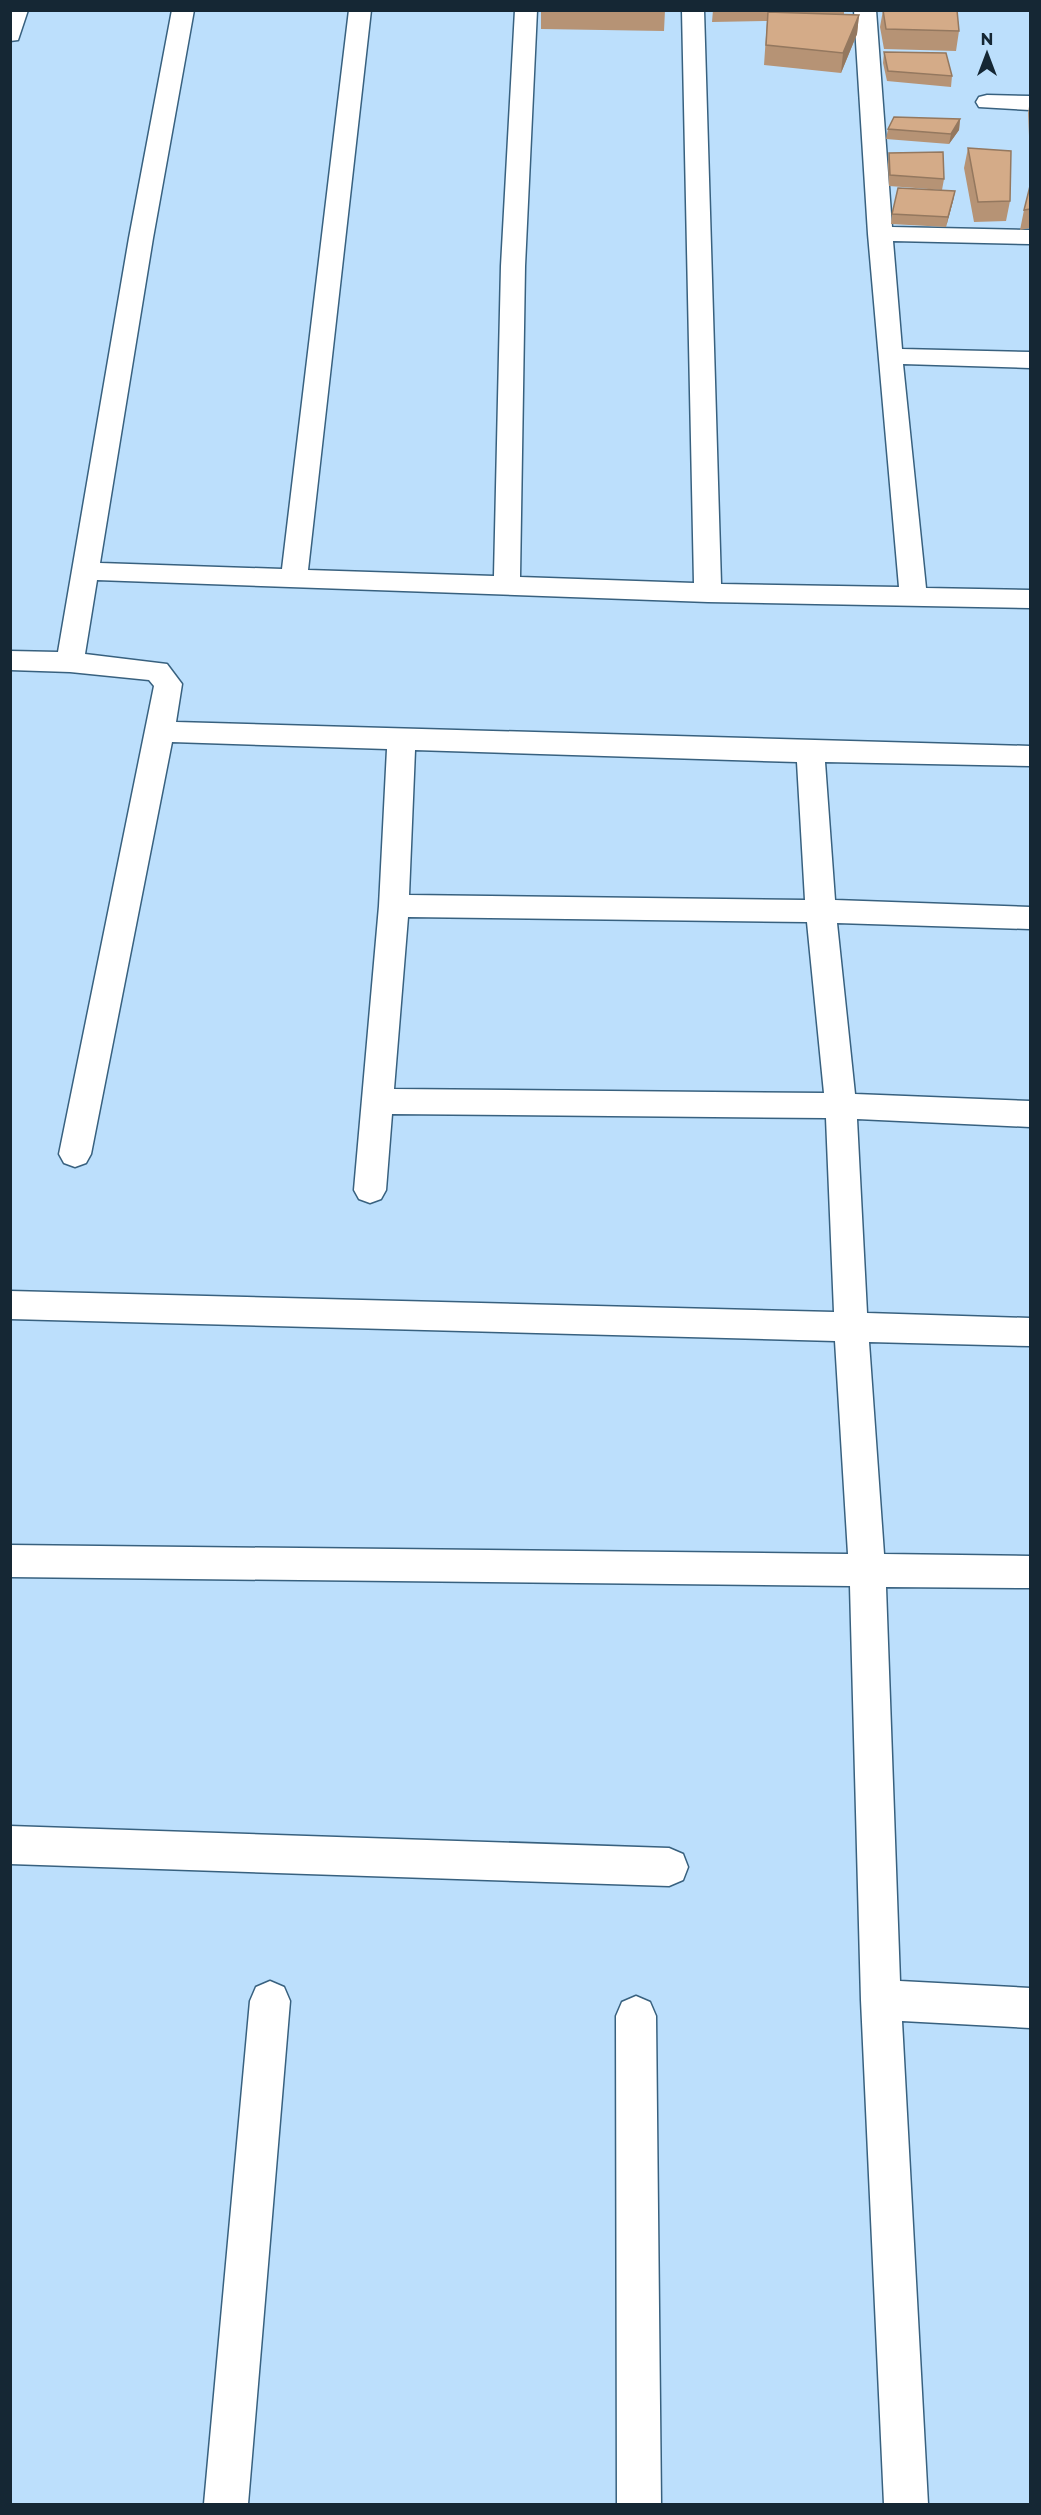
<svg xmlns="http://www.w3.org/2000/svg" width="1041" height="2515" font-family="Montserrat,sans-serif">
<rect width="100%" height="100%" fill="#bcdffc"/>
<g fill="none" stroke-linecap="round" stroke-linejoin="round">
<!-- minor casing -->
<g stroke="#38617f" stroke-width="3">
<path id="minor" d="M 10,10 L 28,10 L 18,40 L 10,41 Z
M 172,10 L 194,10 L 153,238 L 100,563 L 282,569 L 349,10 L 371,10 L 308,570 L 494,576 L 501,266 L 515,10 L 537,10 L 525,266 L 520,577 L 694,583 L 682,10 L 704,10 L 721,584 L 899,587 L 868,234 L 854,10 L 876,10 L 892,227 L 1030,230 L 1030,244 L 893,241 L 902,349 L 1030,352 L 1030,368 L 903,364 L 926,588 L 1030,590 L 1030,608 L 708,602 L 97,580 L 85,654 L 167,664 L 182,684 L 176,722 L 1030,746 L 1030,766 L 825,762 L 835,900 L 1030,907 L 1030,929 L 837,923 L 855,1094 L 1030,1101 L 1030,1127 L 857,1119 L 867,1313 L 1030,1318 L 1030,1346 L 869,1342 L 884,1554 L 1030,1556 L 1030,1588 L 886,1587 L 900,1981 L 1030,1988 L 1030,2028 L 902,2021 L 928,2504 L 884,2504 L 861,2000 L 850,1586 L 10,1577 L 10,1545 L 848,1554 L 835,1341 L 10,1319 L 10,1291 L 834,1312 L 826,1118 L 392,1114 L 386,1190 L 381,1199 L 370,1203 L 359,1199 L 354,1190 L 379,906 L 387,749 L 172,742 L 91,1154 L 86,1163 L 75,1167 L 64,1163 L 59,1154 L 154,686 L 149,680 L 70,672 L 10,670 L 10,651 L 58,652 L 129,238 ZM 415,750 L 797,762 L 805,900 L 409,895 ZM 408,917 L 807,922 L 824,1093 L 394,1089 Z
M 987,95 L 1030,96 L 1030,110 L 979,107 L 976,102 L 979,97 Z
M 10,1826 L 669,1848 L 683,1854 L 688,1867 L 683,1880 L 669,1886 L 10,1864 Z
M 270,1981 L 284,1987 L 290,2001 L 248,2504 L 204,2504 L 250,2001 L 256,1987 Z
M 636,1996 L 650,2002 L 656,2016 L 661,2504 L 617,2504 L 616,2016 L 622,2002 Z"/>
</g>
<!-- minor -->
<use href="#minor" fill="#fff" fill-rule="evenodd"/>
</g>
<!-- wall -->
<path fill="#b69375" d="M 541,10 L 665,10 L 664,31 L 541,29 Z
M 713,10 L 844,10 L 844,14 L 859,15 L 857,34 L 841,73 L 764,65 L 767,21 L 712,22 Z
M 883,10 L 957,10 L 959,31 L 956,51 L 884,49 L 880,27 Z
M 884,52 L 952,76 L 951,87 L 887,81 L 883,63 Z
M 1030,100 L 1030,136 L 1029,136 L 1028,113 Z
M 960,119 L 959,130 L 949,144 L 886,139 L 888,129 Z
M 968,148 L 1010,201 L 1006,221 L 974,222 L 964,168 Z
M 889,153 L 944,179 L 942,190 L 889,186 L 888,164 Z
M 1030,186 L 1030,228 L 1020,230 L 1024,210 Z
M 955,191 L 953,201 L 946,227 L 891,224 L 892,214 Z"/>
<!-- shaded-wall -->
<path fill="#94785f" d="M 859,15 L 857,34 L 841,73 L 843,53 Z
M 960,119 L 959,130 L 949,144 L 951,134 Z
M 955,191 L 953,201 L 946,227 L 948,217 Z"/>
<!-- building -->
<path fill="#d4ab88" stroke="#94785f" stroke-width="1.5" d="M 620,10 L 665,10 L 665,11 Z
M 883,10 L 957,10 L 959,31 L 886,29 Z
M 768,12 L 859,15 L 843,53 L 766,45 Z
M 884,52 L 946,53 L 952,76 L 888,71 Z
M 894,117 L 960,119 L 951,134 L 888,129 Z
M 968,148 L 1011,151 L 1010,201 L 978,202 Z
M 943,152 L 944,179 L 890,175 L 889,153 Z
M 1030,186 L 1030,209 L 1024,210 Z
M 898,188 L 955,191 L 948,217 L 892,214 Z"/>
<!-- border -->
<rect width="1041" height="2515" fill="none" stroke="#152734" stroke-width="24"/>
<!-- north arrow -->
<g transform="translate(987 54)" stroke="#bcdffc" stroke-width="4.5" paint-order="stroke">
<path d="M0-4.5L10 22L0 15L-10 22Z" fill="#152734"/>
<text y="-9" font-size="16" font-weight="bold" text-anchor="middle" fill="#152734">N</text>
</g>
</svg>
